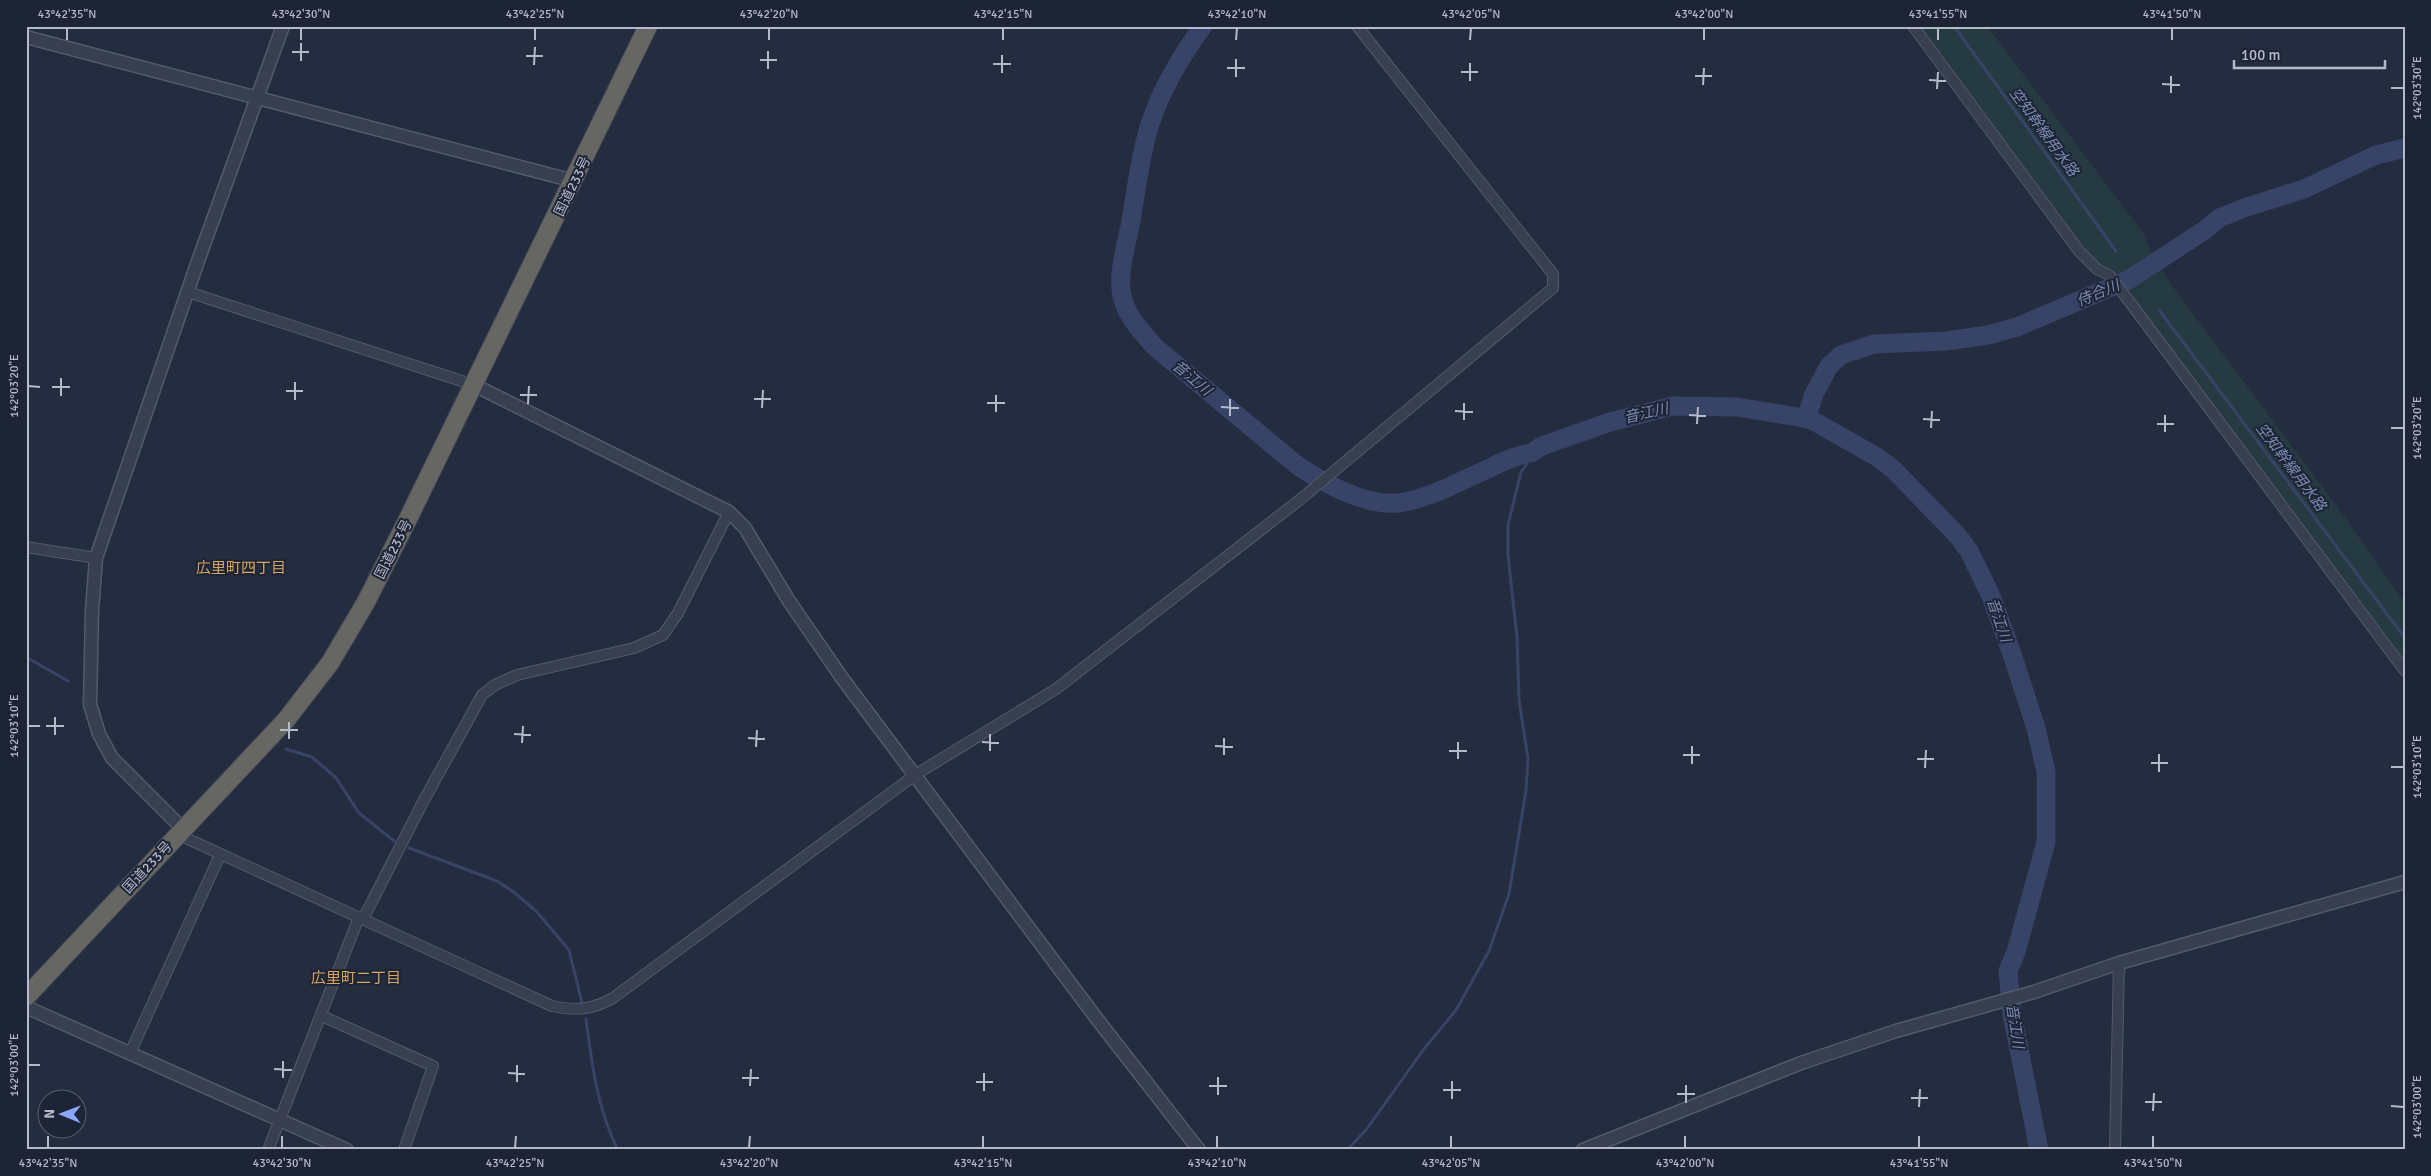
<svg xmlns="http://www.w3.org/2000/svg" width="2431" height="1176" font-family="Signika,'Noto Sans JP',sans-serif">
<rect width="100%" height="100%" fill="#242c40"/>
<!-- green -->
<path fill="#263a41" d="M 1913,26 L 1987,26 L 2144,234 L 2152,256 L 2173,287 L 2341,512 L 2405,603 L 2405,671 L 2132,305 L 2097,269 Z"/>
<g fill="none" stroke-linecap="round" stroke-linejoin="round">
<!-- stream -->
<path stroke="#384467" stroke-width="3" d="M 1954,26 L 2116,251
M 2159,310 L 2405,638
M 26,657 L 68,681
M 286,749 L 312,757 L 336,778 L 359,813 L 394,841
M 409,848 L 497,881 L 515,893 L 537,912 L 569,950 L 582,1003
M 586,1019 C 592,1064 597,1109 618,1150
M 1347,1150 L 1366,1130 L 1424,1049 L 1456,1010 L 1489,951 L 1509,894 L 1526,791 L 1528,759 L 1519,700 L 1517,638 L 1508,555 L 1508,525 L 1521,472 L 1528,462 L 1531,453"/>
<!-- river -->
<path stroke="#384467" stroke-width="19" d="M 1203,26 C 1181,56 1160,92 1149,127 C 1140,158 1136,190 1131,221 C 1127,243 1119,267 1121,289 C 1123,313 1140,330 1155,347 L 1298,466 C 1326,484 1364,506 1398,503 C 1425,500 1452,485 1477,474 C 1493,467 1513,455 1531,453 L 1542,446 L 1610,422 L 1673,406 L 1737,407 L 1810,419 L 1877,457 L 1893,469 L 1957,535 L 1969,551 L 1991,596 L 2012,654 L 2036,728 L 2046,772 L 2046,842 L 2016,952 L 2008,971 L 2012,1014 L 2039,1150
M 1806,419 L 1814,394 L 1829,366 L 1841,355 L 1874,344 L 1946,341 L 1988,335 L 2017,327 L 2128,280 L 2205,230 L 2219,218 L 2247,207 L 2304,189 L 2376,155 L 2405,148"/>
<!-- minor casing -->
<g stroke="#535a6a" stroke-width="12">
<path id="minor" d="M 1913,26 L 2079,251 L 2097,269 L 2109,275 L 2132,305 L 2405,671
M 188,292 L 474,385
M 26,547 L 96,558
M 177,834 L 552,1006 C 575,1011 592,1010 613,998 L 915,775 L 1056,689 L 1302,498 L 1553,288 L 1553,274 L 1357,26
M 363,919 L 424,800 L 482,695 L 495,685 L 517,675 L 634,648 L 663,635 L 678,613 L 729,512
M 322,1016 L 433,1066 L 404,1150
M 130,1053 L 220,855
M 268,1150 L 359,917
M 2115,1150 L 2119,963"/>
</g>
<!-- tertiary casing -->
<g stroke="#535a6a" stroke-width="15">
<path id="tertiary" d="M 26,37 L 574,181
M 474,385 L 729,512 L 745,528 L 789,601 L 842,678 L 1097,1019 L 1199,1150
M 183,829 L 112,758 L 99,734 L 90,704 L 92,611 L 96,558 L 198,261 L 283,26
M 26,1007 L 347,1150
M 1583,1150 L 1801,1063 L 1896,1031 L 2034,992 L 2119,963 L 2405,882"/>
</g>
<!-- trunk casing -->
<g stroke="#404757" stroke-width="20">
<path id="trunk" d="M 26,997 L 286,720 L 330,663 L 366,602 L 407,521 L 648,26"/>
</g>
<!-- minor -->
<use href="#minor" stroke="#383f50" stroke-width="10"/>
<!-- tertiary -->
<use href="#tertiary" stroke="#383f50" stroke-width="12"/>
<!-- trunk -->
<use href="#trunk" stroke="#666662" stroke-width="18"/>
</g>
<!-- ticks -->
<path fill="none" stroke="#b5baca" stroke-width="2" d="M 67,40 L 67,28M 301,40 L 301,28M 535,40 L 535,28M 769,40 L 769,28M 1003,40 L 1003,28M 1236,40 L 1237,28M 1470,40 L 1471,28M 1704,40 L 1704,28M 1938,40 L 1938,28M 2172,40 L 2172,28M 292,52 L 309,52M 526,56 L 543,56M 760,60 L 777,60M 301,61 L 301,43M 993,64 L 1011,64M 534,65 L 535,47M 1227,68 L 1245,68M 768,69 L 768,51M 1461,72 L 1478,72M 1002,73 L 1002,55M 1695,76 L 1712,76M 1236,77 L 1236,59M 1929,80 L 1946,81M 1470,81 L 1470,63M 2162,84 L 2180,85M 1703,85 L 1704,68M 2391,88 L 2404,88M 1937,89 L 1938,72M 2171,93 L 2171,76M 28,386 L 40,387M 52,387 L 70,387M 286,391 L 303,391M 520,395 L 537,395M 61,396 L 61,378M 754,399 L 771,399M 295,400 L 295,382M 987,403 L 1005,403M 528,404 L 529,386M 1221,407 L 1239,408M 762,408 L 763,390M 1455,411 L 1473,412M 996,412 L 996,395M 1689,415 L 1706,416M 1230,416 L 1230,399M 1923,419 L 1940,420M 1464,420 L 1464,403M 1697,424 L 1698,407M 2157,424 L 2174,424M 1931,428 L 1932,411M 2391,428 L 2404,428M 2165,432 L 2165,415M 28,726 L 40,726M 46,726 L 64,726M 280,730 L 298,730M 514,734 L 531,735M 55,735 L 55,717M 748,738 L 765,739M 289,739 L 289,722M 982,742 L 999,743M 522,743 L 523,726M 1215,746 L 1233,747M 756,747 L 757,730M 990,751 L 990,734M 1449,751 L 1467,751M 1224,755 L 1224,738M 1683,755 L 1700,755M 1458,759 L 1458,742M 1917,759 L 1934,759M 2151,763 L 2168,763M 1692,764 L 1692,746M 2391,767 L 2404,767M 1925,768 L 1926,750M 2159,772 L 2159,754M 28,1065 L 40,1065M 274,1069 L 292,1070M 508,1073 L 525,1074M 283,1078 L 283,1061M 742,1078 L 759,1078M 517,1082 L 517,1065M 976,1082 L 993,1082M 750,1086 L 751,1069M 1209,1086 L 1227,1086M 1443,1090 L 1461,1090M 984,1091 L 984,1073M 1677,1094 L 1695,1094M 1218,1095 L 1218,1077M 1911,1098 L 1928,1098M 1452,1099 L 1452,1081M 2145,1102 L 2162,1102M 1686,1103 L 1686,1085M 2391,1106 L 2404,1107M 1919,1107 L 1920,1089M 2153,1111 L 2154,1093M 48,1148 L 48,1136M 282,1148 L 282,1136M 515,1148 L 516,1136M 749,1148 L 750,1136M 983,1148 L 983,1136M 1217,1148 L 1217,1136M 1451,1148 L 1451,1136M 1685,1148 L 1685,1136M 1919,1148 L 1919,1136M 2153,1148 L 2153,1136"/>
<g text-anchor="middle" stroke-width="4" stroke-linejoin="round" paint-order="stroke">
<!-- street labels -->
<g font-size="14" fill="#b5baca" stroke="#1d2435">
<text transform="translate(572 186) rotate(-64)" y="5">国道233号</text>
<text transform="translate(393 549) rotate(-63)" y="5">国道233号</text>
<text transform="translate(147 867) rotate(-47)" y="5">国道233号</text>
</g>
<!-- water labels -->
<g font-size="15" font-style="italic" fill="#7c8bb2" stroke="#1d2435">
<text transform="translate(2044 132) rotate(54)" y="5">空知幹線用水路</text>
<text transform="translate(2098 293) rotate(-23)" y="5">侍合川</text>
<text transform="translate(1192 378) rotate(40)" y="5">音江川</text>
<text transform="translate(1646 413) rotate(-13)" y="5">音江川</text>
<text transform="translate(2291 467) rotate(53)" y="5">空知幹線用水路</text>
<text transform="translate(1999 620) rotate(71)" y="5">音江川</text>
<text transform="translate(2015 1026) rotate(81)" y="5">音江川</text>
</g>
<!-- neighbourhood labels -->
<g font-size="15" fill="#d8a662" stroke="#1d2435">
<text x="241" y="573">広里町四丁目</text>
<text x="356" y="983">広里町二丁目</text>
</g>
</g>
<!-- border -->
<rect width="2431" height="1176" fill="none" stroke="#1d2435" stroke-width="55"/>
<!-- north arrow -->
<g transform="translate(62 1114) rotate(271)"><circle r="24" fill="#1d2435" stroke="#5a6071"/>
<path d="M0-4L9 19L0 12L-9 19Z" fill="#8aa5fa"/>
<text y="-8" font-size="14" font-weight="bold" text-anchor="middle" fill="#b5baca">N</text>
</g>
<!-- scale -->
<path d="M2234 60v8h151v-8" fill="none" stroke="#b5baca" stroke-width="2.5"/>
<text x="2241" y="60" font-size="15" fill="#b5baca" stroke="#1d2435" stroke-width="4" paint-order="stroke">100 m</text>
<rect x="28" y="28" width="2376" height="1120" fill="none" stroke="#b5baca" stroke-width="2"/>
<g font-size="12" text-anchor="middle" fill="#b5baca">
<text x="67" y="18">43°42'35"N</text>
<text x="301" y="18">43°42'30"N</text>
<text x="535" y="18">43°42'25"N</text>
<text x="769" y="18">43°42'20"N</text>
<text x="1003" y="18">43°42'15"N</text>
<text x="1237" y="18">43°42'10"N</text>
<text x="1471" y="18">43°42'05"N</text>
<text x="1704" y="18">43°42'00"N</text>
<text x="1938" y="18">43°41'55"N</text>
<text x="2172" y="18">43°41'50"N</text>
<text transform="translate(2417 88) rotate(-90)" y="4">142°03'30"E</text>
<text transform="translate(14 386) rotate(-90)" y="4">142°03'20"E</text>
<text transform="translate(2417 428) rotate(-90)" y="4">142°03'20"E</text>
<text transform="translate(14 726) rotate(-90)" y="4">142°03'10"E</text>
<text transform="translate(2417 767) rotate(-90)" y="4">142°03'10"E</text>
<text transform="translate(14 1065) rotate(-90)" y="4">142°03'00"E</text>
<text transform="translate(2417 1107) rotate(-90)" y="4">142°03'00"E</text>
<text x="48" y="1167">43°42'35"N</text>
<text x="282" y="1167">43°42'30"N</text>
<text x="515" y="1167">43°42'25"N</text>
<text x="749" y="1167">43°42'20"N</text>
<text x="983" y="1167">43°42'15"N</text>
<text x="1217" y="1167">43°42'10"N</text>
<text x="1451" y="1167">43°42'05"N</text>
<text x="1685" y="1167">43°42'00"N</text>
<text x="1919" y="1167">43°41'55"N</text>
<text x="2153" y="1167">43°41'50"N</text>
</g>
</svg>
